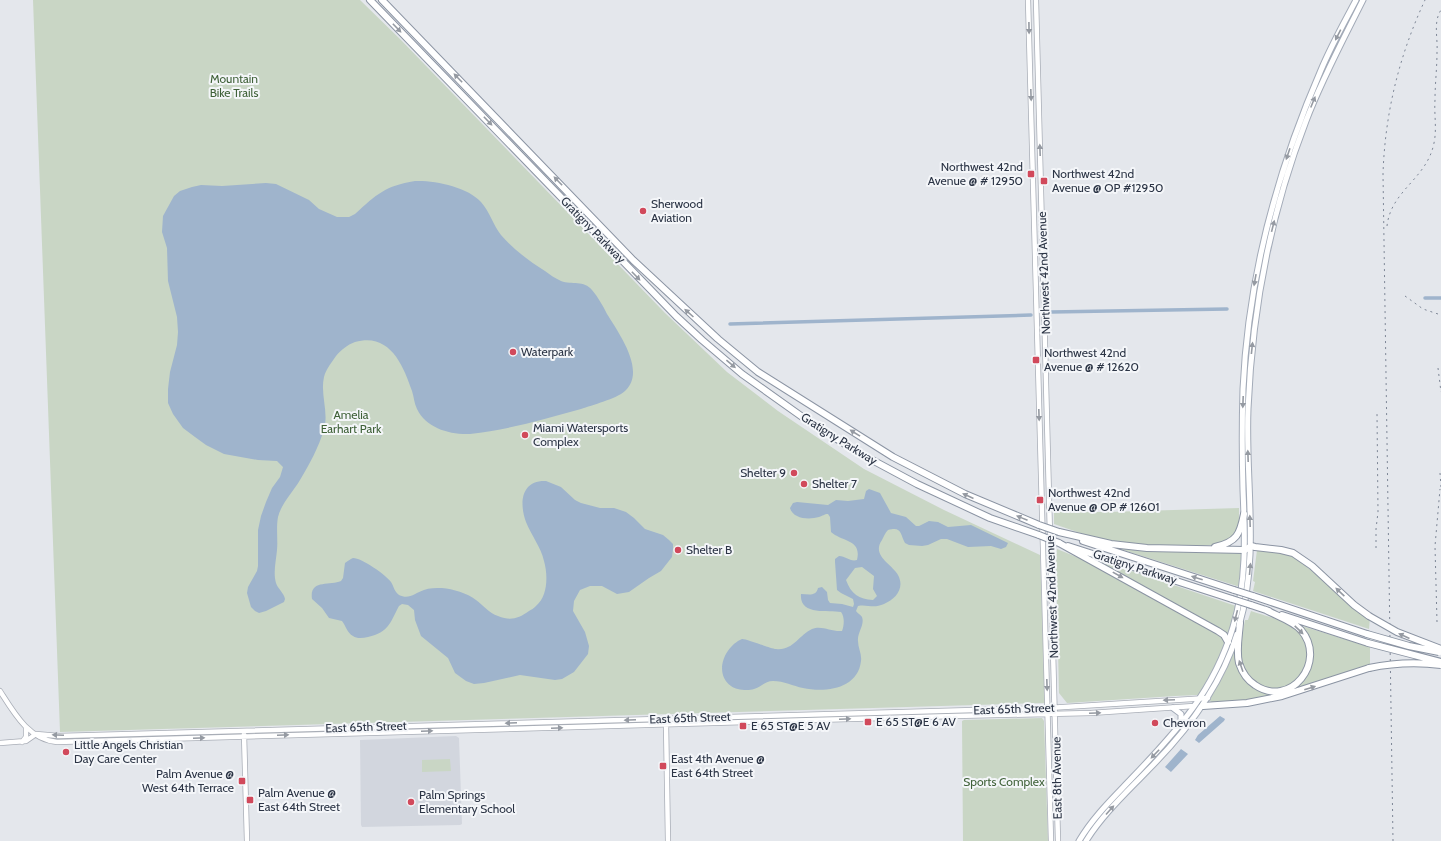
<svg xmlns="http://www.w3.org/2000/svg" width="1441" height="841" font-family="Cabin,sans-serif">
<rect width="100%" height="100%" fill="#e4e7ec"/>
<!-- built -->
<path fill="#d2d6de" d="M 456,736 L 459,738 L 462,824 L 460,825 L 362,827 L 361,825 L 360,740 Z"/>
<!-- green -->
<path fill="#c9d6c5" d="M 33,0 L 360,0 L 401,40 L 665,313 L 727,372 L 778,411 L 864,469 L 944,510 L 1040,555 L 1045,703 L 60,732 Z
M 1239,508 L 1239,525 L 1234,536 L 1221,544 L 1192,547 L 1146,546 L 1116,542 L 1086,535 L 1054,524 L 1054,512 L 1108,512 Z
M 1114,547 L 1242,553 L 1240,587 Z
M 1057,549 L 1084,560 L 1221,635 L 1225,643 L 1218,662 L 1200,694 L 1197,695 L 1175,696 L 1067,703 L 1059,693 L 1056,561 Z
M 1257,550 L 1285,553 L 1297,559 L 1370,618 L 1369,629 L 1253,591 L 1255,582 L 1253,581 Z
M 1087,556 L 1236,606 L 1228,636 Z
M 1251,611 C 1265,616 1281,619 1294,627 C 1299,631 1303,638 1306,644 C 1314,672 1288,697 1262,686 C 1258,685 1255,682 1252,679 C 1246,674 1242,669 1241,661 C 1240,657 1240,653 1240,649 L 1242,648 L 1242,636 L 1245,620 L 1248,620 Z
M 1302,626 L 1370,647 L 1370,666 L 1292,690 C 1308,679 1318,661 1311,642 C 1309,636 1304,631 1302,626 Z
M 1236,643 C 1237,650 1239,657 1242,664 C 1249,683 1253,693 1275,694 L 1275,695 L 1254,700 L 1213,703 L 1209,700 Z
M 1042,718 L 1044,721 L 1048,841 L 963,841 L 962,721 L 964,720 Z
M 450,759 L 451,771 L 422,772 L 422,760 Z"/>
<!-- water -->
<path fill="#9fb4cc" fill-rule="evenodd" d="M 415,181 C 434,180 468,187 481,202 C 490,212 493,225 501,235 C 513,249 529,261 545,271 C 550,275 555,278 561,281 C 572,285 584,280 592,290 C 598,297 603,306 607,314 C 618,332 647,371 625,391 C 616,399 592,405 581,409 C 544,419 508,430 470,434 C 450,435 426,428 417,409 C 414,403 414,397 412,391 C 403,364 389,332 355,342 C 347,345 341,350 336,356 C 332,362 326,369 324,377 C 320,394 329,412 324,429 C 319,447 309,465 300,480 C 293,492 281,504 278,517 C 276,528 278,540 277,550 C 276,561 273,573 276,583 C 278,589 284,593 285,599 L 284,602 L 266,611 L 259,613 L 255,611 L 251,607 L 247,593 L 248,587 L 257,571 L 258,566 L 258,530 L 261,516 L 266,502 L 272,488 L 280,477 L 283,467 L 277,461 L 258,460 L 224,454 L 206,445 L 195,437 L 183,428 L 173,414 L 168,403 L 168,389 L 170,372 L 177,345 L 178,332 L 177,317 L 168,281 L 167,248 L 162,232 L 163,216 L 174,196 L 180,191 L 192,187 L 201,185 L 222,186 L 266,183 L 276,184 L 309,200 L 319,209 L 337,217 L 349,217 L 355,214 C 377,194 385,186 415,181 Z
M 546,481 L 561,487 L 575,500 L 581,503 L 600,508 L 614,508 L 626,512 L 634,518 L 645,529 L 663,535 L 669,540 L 673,544 L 673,549 L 672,557 L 661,571 L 649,578 L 629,592 L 617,594 L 602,586 L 590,586 L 580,590 L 574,601 L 573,611 L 585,632 L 589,646 L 588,654 L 574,672 L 562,679 L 555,680 L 520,675 L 484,683 L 474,684 L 466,681 L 455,673 L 448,658 L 421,636 L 415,620 L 414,610 L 408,605 L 402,604 L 399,606 C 390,623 389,632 368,637 C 363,638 357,639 353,636 C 347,633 346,626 342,621 L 329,618 L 322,608 L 312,599 C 309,579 330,586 341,581 L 343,578 L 345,563 C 348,561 350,559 353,558 C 362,558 386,575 391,582 C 394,587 394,591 399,595 C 409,600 415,593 424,590 C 429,588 436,588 442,588 C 453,589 467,593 476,600 C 483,605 489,613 498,616 C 510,621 518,619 529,611 C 531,610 534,608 536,606 C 548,596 548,575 544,561 C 541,547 531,535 526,522 C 519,503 521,480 546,481 Z
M 869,489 L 880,493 L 891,513 L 906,517 L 916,526 L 919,526 L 929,521 L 938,522 L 948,527 L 971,525 L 1008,543 L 1006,547 L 1001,549 L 991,546 L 968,547 L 947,539 L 941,539 L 928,545 L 922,546 L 909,545 L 905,543 C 900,534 902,526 888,530 C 885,533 884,536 882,540 C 871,556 892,564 898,575 C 905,588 896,599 884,604 C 873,609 867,604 858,606 L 856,611 C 857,613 861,615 862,617 C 865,625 857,633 858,641 C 858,648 862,654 861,661 C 858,689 825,693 803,688 C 793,686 784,681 773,681 C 765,681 761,687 754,689 C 748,691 736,690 731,686 C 713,673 725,646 742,639 C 744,638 769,648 776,649 C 793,651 799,635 812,629 C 822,625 831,632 842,631 C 844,626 845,617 841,612 C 828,610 799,616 801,594 C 808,594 816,597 818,588 L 822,587 L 827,592 L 828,600 L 830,603 L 842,604 L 853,607 L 854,604 L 853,599 L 841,593 L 837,590 L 835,562 L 835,559 L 839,556 C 846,556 850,562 857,560 C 862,539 842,542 831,532 L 830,517 L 828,514 C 824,514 823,516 819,517 C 809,520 793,519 790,508 L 793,503 L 797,502 L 828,505 L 836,500 L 848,501 L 864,499 L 866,491 ZM 862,567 L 874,576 L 873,589 L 877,596 L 873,600 C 859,599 851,594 846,580 L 855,568 Z
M 1220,716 L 1225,719 L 1224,721 L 1199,743 L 1195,740 L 1198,735 Z
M 1181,749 L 1188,754 L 1171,772 L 1165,767 Z"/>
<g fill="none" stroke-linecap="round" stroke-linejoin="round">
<!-- canal -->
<path stroke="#9fb4cc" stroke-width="3.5" d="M 1425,298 L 1441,298
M 1051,312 L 1227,309
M 730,324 L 1031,315"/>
<!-- secondary casing -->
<g stroke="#a9aeb7" stroke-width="6">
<path id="secondary" d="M 1028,0 L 1051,841
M 1036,0 L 1058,841
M 0,691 C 14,713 29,740 57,742 L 955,716 L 1091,713 L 1194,706
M 666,723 L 668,841
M 244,734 L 247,841
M 22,742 L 26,737 L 26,727
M 0,743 L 26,741 L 36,734 L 59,736 L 1048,708 L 1208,698"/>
</g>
<!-- primary casing -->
<g stroke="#a3abb8" stroke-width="7">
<path id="primary" d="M 1239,626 C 1260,555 1245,482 1248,409 C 1252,310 1270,214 1306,121 C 1322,79 1343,40 1363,0
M 1173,708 L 1181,714 L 1181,723
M 1079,841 C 1093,817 1113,798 1132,778 C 1177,731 1214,691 1233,627 C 1247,581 1245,537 1243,490 C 1242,457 1242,423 1243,389 C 1248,278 1277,171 1321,70 C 1331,46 1344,23 1356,0
M 1086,841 C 1103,814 1126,793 1148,770 C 1187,731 1221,687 1237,634"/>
</g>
<!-- highway casing -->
<g stroke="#8b94a3" stroke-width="8">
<path id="highway" d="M 370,0 L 676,316 L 702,340 L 742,374 L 808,421 L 861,454 L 917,484 L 990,518 L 1039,535
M 382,0 L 633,260 L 718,339 L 758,372 L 893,457 L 965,494 L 1039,525
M 1059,532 L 1111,544 L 1147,548 L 1245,550 L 1251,546 L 1255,547 L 1281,550 L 1293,553 L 1312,566 L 1354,605 L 1369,616
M 1083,541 L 1234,590
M 1059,543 L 1218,631 L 1224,635 L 1228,642
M 1068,546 L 1232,599
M 1215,547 C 1237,542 1240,534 1244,514
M 1253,596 L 1367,634
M 1251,605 L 1269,611
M 1282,615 L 1368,643
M 1240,623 C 1239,636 1236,650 1239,663 C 1242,672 1247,680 1255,685 C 1290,709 1328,662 1301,630 C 1293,621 1277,616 1266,610
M 1203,706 L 1247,703 L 1282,696 L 1369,668"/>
</g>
<!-- secondary -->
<use href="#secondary" stroke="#fff" stroke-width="4.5"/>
<!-- primary -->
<use href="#primary" stroke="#fff" stroke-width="5"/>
<!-- highway -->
<use href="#highway" stroke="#fff" stroke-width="6"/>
<!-- rail -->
<path stroke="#7d8696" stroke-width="1" stroke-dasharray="2 4" stroke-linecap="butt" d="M 1387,226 C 1391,190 1427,179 1434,143 C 1437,129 1434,114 1435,100 C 1435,84 1437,68 1437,52 C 1438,38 1433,22 1441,10
M 1405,296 L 1423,309 L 1441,315
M 1438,368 L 1441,392
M 1440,473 L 1441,487
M 1376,548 L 1376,529 L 1378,512 L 1377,413
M 1437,622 L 1435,546 L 1440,489
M 1393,841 L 1383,174 C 1385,113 1399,56 1425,0"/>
<!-- highway-bridge casing -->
<g stroke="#8b94a3" stroke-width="8" stroke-linecap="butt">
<path id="highway-bridge" d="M 1039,525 L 1059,532
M 1039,535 L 1059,543
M 1234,590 L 1253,596
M 1232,599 L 1251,605
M 1369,616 L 1397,632 L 1441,649
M 1367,634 L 1409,646 L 1439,652
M 1368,643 L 1441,662
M 1369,668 C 1393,663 1416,662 1441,665"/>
</g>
<!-- highway-bridge -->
<use href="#highway-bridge" stroke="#fff" stroke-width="6"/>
</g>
<!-- one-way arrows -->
<defs><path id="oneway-solid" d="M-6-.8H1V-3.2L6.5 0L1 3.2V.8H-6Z"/></defs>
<g fill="#959aa2">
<use href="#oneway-solid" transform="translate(397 28) rotate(46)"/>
<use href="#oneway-solid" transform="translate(1029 28) rotate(89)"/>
<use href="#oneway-solid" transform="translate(1338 35) rotate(117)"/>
<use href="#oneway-solid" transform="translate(458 78) rotate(-134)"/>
<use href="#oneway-solid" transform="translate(1031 95) rotate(88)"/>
<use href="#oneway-solid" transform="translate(1313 102) rotate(-68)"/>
<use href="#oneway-solid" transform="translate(488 121) rotate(46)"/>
<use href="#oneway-solid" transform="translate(1040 150) rotate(-92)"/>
<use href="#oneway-solid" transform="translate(1288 154) rotate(109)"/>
<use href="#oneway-solid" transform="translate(558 181) rotate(-134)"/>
<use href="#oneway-solid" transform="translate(1273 226) rotate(-76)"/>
<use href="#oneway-solid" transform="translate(636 276) rotate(46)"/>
<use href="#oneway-solid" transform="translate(1255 280) rotate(100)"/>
<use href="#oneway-solid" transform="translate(689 313) rotate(-138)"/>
<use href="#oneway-solid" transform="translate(1252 348) rotate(-84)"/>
<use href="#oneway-solid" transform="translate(731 364) rotate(40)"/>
<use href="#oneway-solid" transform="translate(1243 402) rotate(92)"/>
<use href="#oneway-solid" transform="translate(1039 415) rotate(88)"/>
<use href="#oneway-solid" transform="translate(855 433) rotate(-148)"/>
<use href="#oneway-solid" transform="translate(1248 456) rotate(-92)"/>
<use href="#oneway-solid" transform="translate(968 496) rotate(-156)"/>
<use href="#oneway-solid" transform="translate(1022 518) rotate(-158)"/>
<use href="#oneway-solid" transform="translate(1250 521) rotate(-92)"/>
<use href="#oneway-solid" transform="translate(1250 569) rotate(-85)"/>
<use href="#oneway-solid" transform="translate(1118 575) rotate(29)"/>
<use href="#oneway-solid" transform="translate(1197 578) rotate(-162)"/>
<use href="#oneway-solid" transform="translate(1340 592) rotate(-137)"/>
<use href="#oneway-solid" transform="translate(1236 616) rotate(104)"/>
<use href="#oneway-solid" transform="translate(1299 630) rotate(44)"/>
<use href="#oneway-solid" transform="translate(1404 636) rotate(-156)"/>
<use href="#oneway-solid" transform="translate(1241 666) rotate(-109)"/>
<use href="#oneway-solid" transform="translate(1047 685) rotate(88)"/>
<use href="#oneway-solid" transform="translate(1310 688) rotate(-18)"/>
<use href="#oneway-solid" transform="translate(1169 700) rotate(177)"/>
<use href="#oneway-solid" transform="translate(1095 713) rotate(-3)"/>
<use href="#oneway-solid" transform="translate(845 719) rotate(-2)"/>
<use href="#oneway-solid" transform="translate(630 720) rotate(178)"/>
<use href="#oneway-solid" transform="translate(511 723) rotate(178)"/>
<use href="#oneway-solid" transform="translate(557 728) rotate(-2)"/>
<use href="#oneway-solid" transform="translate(427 731) rotate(-2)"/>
<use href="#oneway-solid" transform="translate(58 735) rotate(-178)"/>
<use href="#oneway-solid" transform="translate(283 735) rotate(-2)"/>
<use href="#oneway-solid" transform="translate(199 738) rotate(-2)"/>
<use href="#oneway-solid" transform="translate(1155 754) rotate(134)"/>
<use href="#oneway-solid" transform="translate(1110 810) rotate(-48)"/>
</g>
<!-- markers -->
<g fill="#d1495b" stroke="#f4f6f9" stroke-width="1.5">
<rect x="1027" y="170" width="8" height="8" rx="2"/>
<rect x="1040" y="177" width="8" height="8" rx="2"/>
<circle cx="643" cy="211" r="4"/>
<circle cx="513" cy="352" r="4"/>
<rect x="1032" y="356" width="8" height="8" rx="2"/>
<circle cx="525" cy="435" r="4"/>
<circle cx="794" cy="473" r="4"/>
<circle cx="804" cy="484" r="4"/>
<rect x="1036" y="496" width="8" height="8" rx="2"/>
<circle cx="678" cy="550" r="4"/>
<rect x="864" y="718" width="8" height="8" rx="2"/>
<circle cx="1155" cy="723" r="4"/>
<rect x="739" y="722" width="8" height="8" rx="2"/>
<circle cx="66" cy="752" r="4"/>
<rect x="659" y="762" width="8" height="8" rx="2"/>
<rect x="238" y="777" width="8" height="8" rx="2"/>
<rect x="246" y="796" width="8" height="8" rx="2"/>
<circle cx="411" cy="802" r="4"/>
</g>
<g text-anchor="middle" stroke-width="4" stroke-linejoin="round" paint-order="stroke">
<!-- park labels -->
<g font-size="12" fill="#3f6138" stroke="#f4f6f9">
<text x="234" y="83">Mountain<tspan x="234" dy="14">Bike Trails</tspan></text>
<text x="351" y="419">Amelia<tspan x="351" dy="14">Earhart Park</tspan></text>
<text x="1004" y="786">Sports Complex</text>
</g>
<!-- poi labels -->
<g font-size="12" fill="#2b3445" stroke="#f4f6f9" text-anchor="start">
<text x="1023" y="171" text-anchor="end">Northwest 42nd<tspan x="1023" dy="14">Avenue @ # 12950</tspan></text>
<text x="1052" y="178">Northwest 42nd<tspan x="1052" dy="14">Avenue @ OP #12950</tspan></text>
<text x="651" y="208">Sherwood<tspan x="651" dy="14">Aviation</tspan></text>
<text x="521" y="356">Waterpark</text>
<text x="1044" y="357">Northwest 42nd<tspan x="1044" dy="14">Avenue @ # 12620</tspan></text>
<text x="533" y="432">Miami Watersports<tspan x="533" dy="14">Complex</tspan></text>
<text x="786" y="477" text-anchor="end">Shelter 9</text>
<text x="812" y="488">Shelter 7</text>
<text x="1048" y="497">Northwest 42nd<tspan x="1048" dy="14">Avenue @ OP # 12601</tspan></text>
<text x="686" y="554">Shelter B</text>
<text x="876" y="726">E 65 ST@E 6 AV</text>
<text x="1163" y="727">Chevron</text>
<text x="751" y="730">E 65 ST@E 5 AV</text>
<text x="74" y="749">Little Angels Christian<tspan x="74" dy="14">Day Care Center</tspan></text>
<text x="671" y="763">East 4th Avenue @<tspan x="671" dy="14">East 64th Street</tspan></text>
<text x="234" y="778" text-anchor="end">Palm Avenue @<tspan x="234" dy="14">West 64th Terrace</tspan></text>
<text x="258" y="797">Palm Avenue @<tspan x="258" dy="14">East 64th Street</tspan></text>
<text x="419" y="799">Palm Springs<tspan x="419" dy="14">Elementary School</tspan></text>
</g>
<!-- street labels -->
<g font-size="12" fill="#2b3445" stroke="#f4f6f9">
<text transform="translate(593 230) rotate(46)" y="4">Gratigny Parkway</text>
<text transform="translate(1044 273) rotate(-92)" y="4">Northwest 42nd Avenue</text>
<text transform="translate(839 439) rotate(32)" y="4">Gratigny Parkway</text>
<text transform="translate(1135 567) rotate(18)" y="4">Gratigny Parkway</text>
<text transform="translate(1052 597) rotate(-92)" y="4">Northwest 42nd Avenue</text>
<text transform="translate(1014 709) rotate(-2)" y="4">East 65th Street</text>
<text transform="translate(690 718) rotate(-2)" y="4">East 65th Street</text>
<text transform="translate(366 727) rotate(-2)" y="4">East 65th Street</text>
<text transform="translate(1057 778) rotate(-91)" y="4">East 8th Avenue</text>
</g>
</g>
</svg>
